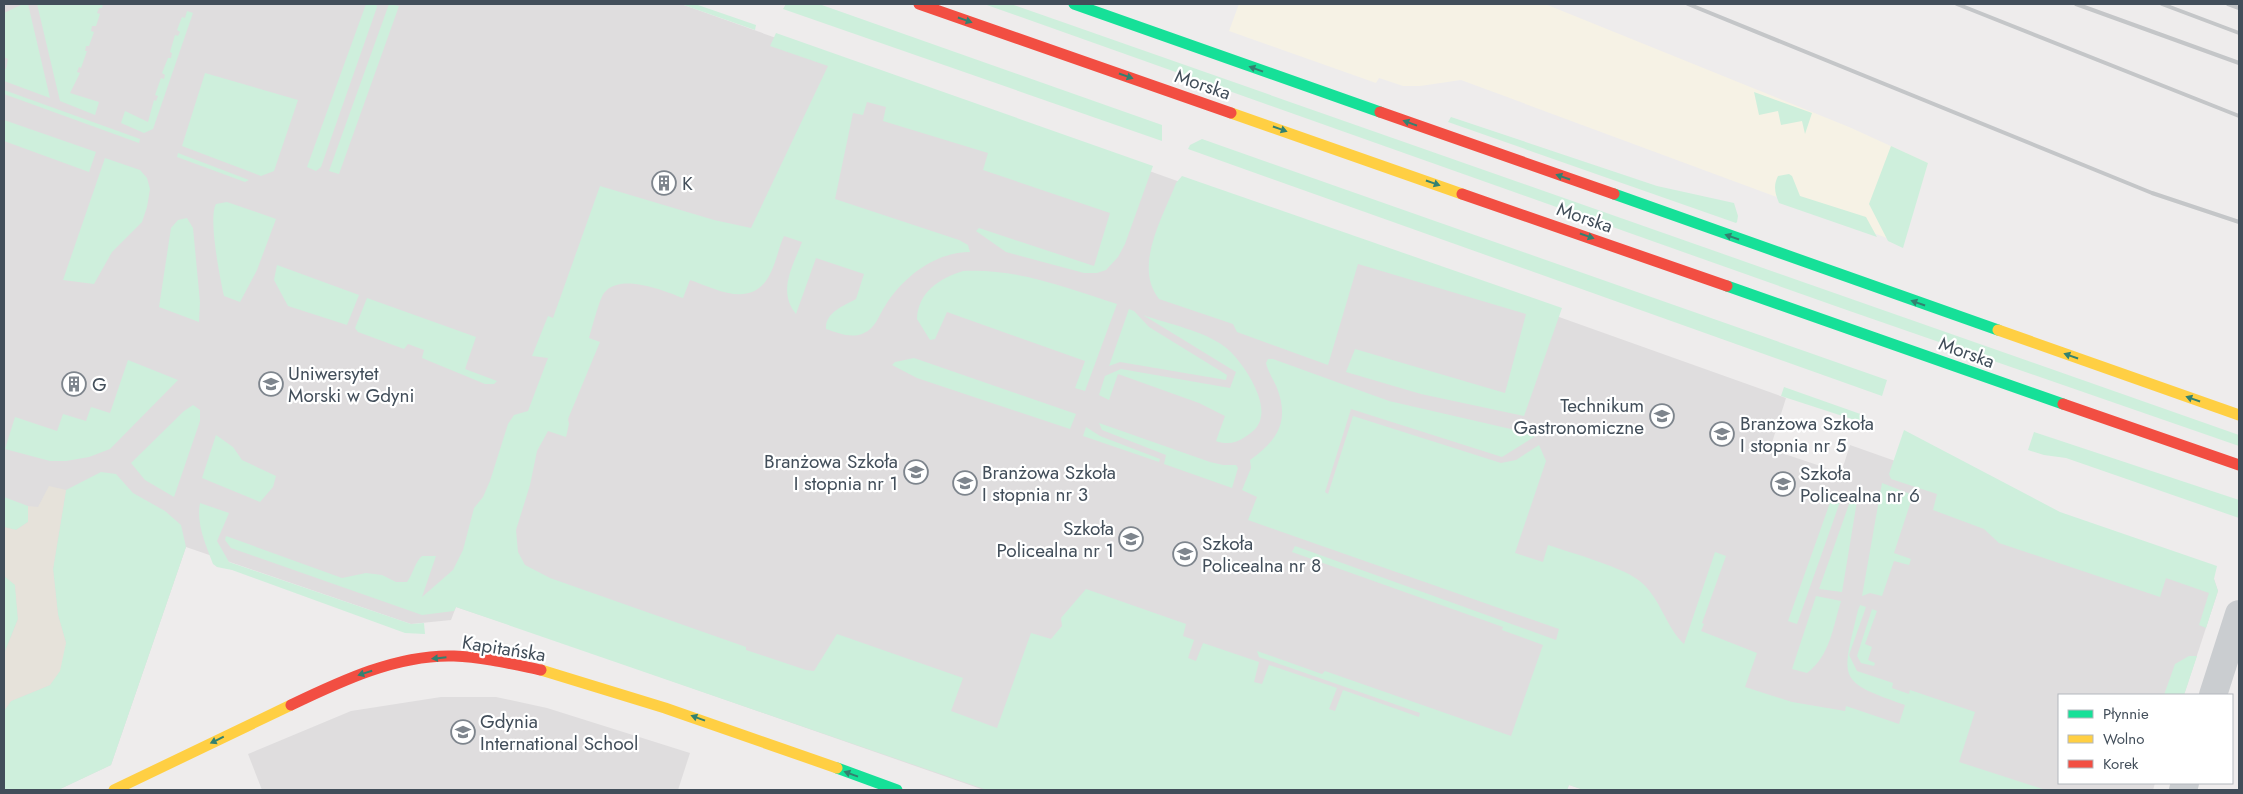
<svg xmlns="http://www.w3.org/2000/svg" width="2243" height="794" font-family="Jost,sans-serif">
<rect width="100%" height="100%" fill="#eeecec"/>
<!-- commercial -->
<path fill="#f6f2e5" d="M 1239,4 L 1545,4 L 1849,127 L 1928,163 L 1903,244 L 1461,80 L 1420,86 L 1403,86 L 1379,78 L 1376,83 L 1229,31 Z"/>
<!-- education -->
<path fill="#dfddde" d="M 4,4 L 681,4 L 1786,398 L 1770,449 L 1841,473 L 1850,445 L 2212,573 L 2218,591 L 2184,695 L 2059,695 L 2059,783 L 2155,783 L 2153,790 L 1584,790 L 1569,785 L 1567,790 L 984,790 L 540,635 L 456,607 L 451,620 L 411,624 L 186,547 L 111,765 L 58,790 L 4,790 Z
M 441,697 L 496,697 L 547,708 L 690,753 L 678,790 L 262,790 L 248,754 L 351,711 Z"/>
<!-- green -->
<path fill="#ceefdc" d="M 23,4 L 28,4 L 50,98 L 4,81 L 4,69 L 6,69 L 8,59 L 4,57 L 4,13 Z
M 37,4 L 103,4 L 102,8 L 99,8 L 97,13 L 100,14 L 96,26 L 92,26 L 91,31 L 94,32 L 89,46 L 86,46 L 85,51 L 87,51 L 81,68 L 79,67 L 77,72 L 80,73 L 70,93 L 99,102 L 95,115 L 60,101 Z
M 366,4 L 376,4 L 377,7 L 321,167 L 316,171 L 307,167 Z
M 389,4 L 399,6 L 339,174 L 329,171 Z
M 681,4 L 695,4 L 756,25 L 755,30 Z
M 786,4 L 819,4 L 1162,125 L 1162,141 L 783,9 Z
M 984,4 L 1011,4 L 2239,435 L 2239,446 L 1841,308 Z
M 187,11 L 193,13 L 153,129 L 144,133 L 121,123 L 125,111 L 148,122 L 154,100 L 156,101 L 158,96 L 155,95 L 161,78 L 164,79 L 165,75 L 162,73 L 168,58 L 171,58 L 172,53 L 170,52 L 175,35 L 178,36 L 180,32 L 177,30 L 182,17 L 185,18 Z
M 776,33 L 1153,166 L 1125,244 L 1118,257 L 1106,270 L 1097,273 L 1084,273 L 1006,252 L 976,231 L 979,228 L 1094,266 L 1110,213 L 983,170 L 988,153 L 883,121 L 886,107 L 867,102 L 863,115 L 853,113 L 835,199 L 959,240 L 968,245 L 970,252 C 935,252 903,277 885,306 C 879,315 875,329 864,333 C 852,339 838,333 826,329 C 825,312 844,306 856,299 L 864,274 L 816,258 L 796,314 C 777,291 793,266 802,242 L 784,236 C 778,249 776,264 769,276 C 751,309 716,289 690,280 L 683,298 C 665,291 620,272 604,293 C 599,300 592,328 589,338 L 600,342 L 568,419 L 569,424 L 566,437 L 548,431 L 537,451 L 530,485 L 516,530 L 518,552 L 525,565 L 550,578 L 746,647 L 746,650 L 806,670 L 814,671 L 837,634 L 963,678 L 951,711 L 997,728 L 1031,633 L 1051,639 L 1062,626 L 1061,618 L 1086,589 L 1186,624 L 1183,636 L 1194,640 L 1188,658 L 1196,661 L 1203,643 L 1259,662 L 1254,682 L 1262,684 L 1269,665 L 1337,688 L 1329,709 L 1335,711 L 1343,690 L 1419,717 L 1420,713 L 1259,657 L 1257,651 L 1322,674 L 1325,671 L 1511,736 L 1543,645 L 1502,630 L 1503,627 L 1292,552 L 1295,546 L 1556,640 L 1559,629 L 1248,520 L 1257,497 L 1242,490 L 1251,468 L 1250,460 C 1277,441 1290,422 1277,388 C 1274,380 1268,372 1266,363 L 1268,359 L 1273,359 L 1389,401 L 1537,435 L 1502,457 L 1351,409 L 1325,492 L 1328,494 L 1353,416 L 1501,463 L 1516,460 L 1539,445 L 1546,461 L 1515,553 L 1543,562 L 1548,545 C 1571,553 1627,568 1642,583 C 1661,600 1666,627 1684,644 L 1715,552 L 1726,556 L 1702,623 L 1704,624 L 1701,631 L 1757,653 L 1745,687 L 1792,702 L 1845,711 L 1846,706 L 1899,724 L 1905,705 C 1835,681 1842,679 1858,610 L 1860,605 L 1866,607 L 1849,655 L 1857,671 L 1893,683 L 1892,688 L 1909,694 L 1910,690 L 1975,712 L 1959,762 L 2046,790 L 1584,790 L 1569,785 L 1567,790 L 987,790 L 456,607 L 454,611 L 422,615 L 231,548 L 225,540 L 226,536 L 342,578 L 366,573 L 382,575 L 396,582 L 407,582 C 413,574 415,562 422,556 L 436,556 L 422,597 L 453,570 L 463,550 L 474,508 L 483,497 L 490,481 L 508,424 L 514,415 L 528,411 L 548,358 L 532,356 L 548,316 L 553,318 L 600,186 L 714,220 L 751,228 L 828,66 L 770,46 Z
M 205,73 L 298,100 L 274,171 L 261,176 L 182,146 Z
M 4,90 L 140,139 L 139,143 L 4,94 Z
M 1754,92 L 1812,113 L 1805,134 L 1802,121 L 1781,125 L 1778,111 L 1759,115 Z
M 1451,117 L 1657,186 L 1734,203 L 1738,216 L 1737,222 L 1736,223 L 1448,122 Z
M 4,120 L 96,152 L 89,172 L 4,141 Z
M 1202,139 L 1887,380 L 1882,396 L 1188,149 L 1190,145 Z
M 1891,146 L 1928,163 L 1903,248 L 1888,241 L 1869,204 Z
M 178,153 L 249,180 L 245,182 L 177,157 Z
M 105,158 L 140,170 L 147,178 L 150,189 L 147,207 L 142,222 L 112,252 L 94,284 L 63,280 Z
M 1789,174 L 1792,176 L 1800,196 L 1866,217 L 1877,237 L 1779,203 C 1775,193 1773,186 1778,176 Z
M 1182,176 L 1562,308 L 1524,416 L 1421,394 L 1346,372 L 1355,349 L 1505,393 L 1526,314 L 1358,264 L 1328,365 L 1237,332 L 1233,324 L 1159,299 C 1133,266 1163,217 1176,183 Z
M 227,202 L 276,219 L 257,270 L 240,302 L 224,296 C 220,278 208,218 216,204 Z
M 187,218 L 193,228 L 200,302 L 199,322 L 159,307 L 171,228 L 178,220 Z
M 277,265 L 359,295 L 347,325 L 288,306 L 274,280 Z
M 963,271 C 1017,268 1067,288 1117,304 L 1085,391 L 1075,388 L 1085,361 L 947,312 L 935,339 L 930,340 L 917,319 C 918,292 940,278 963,271 Z
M 367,298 L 476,337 L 465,369 L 497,381 L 494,384 L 485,384 L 422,358 L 424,350 L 408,344 L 404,349 L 358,332 L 355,328 Z
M 1129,309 L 1134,311 L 1149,327 L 1227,375 L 1226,380 L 1120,362 L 1109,366 Z
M 1143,315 C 1168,324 1205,331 1225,347 C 1241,359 1265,396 1261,416 C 1260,426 1253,432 1245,437 C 1237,443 1226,445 1216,441 L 1225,416 L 1199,403 L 1118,374 L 1109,400 L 1099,395 L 1105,376 L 1121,369 L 1230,388 L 1236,372 Z
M 914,358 L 1076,414 L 1070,429 L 917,378 L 892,365 L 895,362 Z
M 128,360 L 178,380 L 110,449 L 89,457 L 66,461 L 50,461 L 5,449 L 15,417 L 57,431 L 63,414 L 86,421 L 91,407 L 110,413 Z
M 1784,387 L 1866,416 L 1864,423 L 1781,396 Z
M 193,405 L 200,410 L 200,421 L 174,497 L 145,480 L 131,463 L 184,411 Z
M 1099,423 L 1210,462 L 1223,465 L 1236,465 L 1238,468 L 1232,488 L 1164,464 L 1166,455 L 1102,430 Z
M 1086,427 L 1100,436 L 1160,459 L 1159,462 L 1083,436 Z
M 1904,430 L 2060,512 L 2217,566 L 2214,579 L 2218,591 L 2206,628 L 2199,625 L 2209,593 L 2166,578 L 2160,597 L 1999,543 L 1984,529 L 1933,510 L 1937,494 L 1891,479 L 1889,474 Z
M 2034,432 L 2239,500 L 2239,518 L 2066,458 L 2044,455 L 2028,450 Z
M 216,435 L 233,447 L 242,460 L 276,476 L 273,487 L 260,502 L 202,478 Z
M 101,472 L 116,474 L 133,493 L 165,511 L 181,525 L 186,547 L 111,765 L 58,790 L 4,790 L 4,711 L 11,701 L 50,685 L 66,643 L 58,615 L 53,569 L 66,490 Z
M 1882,483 L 1913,495 L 1894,553 L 1911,559 L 1909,565 L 1894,561 L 1882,596 L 1870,593 L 1862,596 Z
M 1853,493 L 1858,495 L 1842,592 L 1819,589 Z
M 4,497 L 28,506 L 28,522 L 16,530 L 4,527 Z
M 1832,497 L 1841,499 L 1797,624 L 1788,621 Z
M 200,503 L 229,513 L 217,541 L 229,562 L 411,624 L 424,623 L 425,634 L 405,633 L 232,570 L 217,567 L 213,564 C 206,545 196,524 200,503 Z
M 4,576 L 15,584 L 18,619 L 4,654 Z
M 1816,596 L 1841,601 C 1833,627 1830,656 1807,673 L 1792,669 Z
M 1872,609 L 1877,611 L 1865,644 L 1872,647 L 1868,660 L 1875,663 L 1874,666 L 1861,663 L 1857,656 Z
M 2189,656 L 2197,656 L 2184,695 L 2164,695 L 2175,664 Z"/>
<!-- sand -->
<path fill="#e6e2da" d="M 49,486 L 66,490 L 53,569 L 58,615 L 66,643 L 60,671 L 50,685 L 11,701 L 4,711 L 4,654 L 18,619 L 15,585 L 4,576 L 4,527 L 16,530 L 28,522 L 28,506 L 38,507 Z"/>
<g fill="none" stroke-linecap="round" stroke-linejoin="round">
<!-- street -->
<path stroke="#cacdd0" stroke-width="28" d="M 2213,695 L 2239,614
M 2183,790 L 2185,783"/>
<!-- fast -->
<path stroke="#16e098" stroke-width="11" d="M 1074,4 L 1380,112
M 1614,194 L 1998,330
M 1727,286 L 2063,404
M 837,768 L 897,790"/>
<!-- slow -->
<path stroke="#ffcf43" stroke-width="11" d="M 1231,113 L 1462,194
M 1998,330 L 2239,415
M 541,670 L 665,708 L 837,768
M 114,790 L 291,705"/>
<!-- jam -->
<path stroke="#f24e42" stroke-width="11" d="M 919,4 L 1231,113
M 1380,112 L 1614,194
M 1462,194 L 1727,286
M 2063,404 L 2239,465
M 291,705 C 341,681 398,654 454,656 C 483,657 512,664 541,670"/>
<!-- rail -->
<path stroke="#c4c6c8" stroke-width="4" d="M 1688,4 L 2152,193 L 2239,222
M 1957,4 L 2239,116
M 2076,4 L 2239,63
M 2162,4 L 2239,33
M 2228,4 L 2239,8"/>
</g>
<!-- one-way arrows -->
<defs><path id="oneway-solid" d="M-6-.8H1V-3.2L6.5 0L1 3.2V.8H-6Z" transform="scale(1.25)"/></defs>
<g fill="#338170">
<use href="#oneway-solid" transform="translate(965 20) rotate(19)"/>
<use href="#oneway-solid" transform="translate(1256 69) rotate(-160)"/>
<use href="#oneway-solid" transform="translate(1126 76) rotate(19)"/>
<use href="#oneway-solid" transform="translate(1410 123) rotate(-160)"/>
<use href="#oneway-solid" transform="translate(1280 129) rotate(19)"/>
<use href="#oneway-solid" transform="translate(1563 177) rotate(-161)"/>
<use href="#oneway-solid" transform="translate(1433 183) rotate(19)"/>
<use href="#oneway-solid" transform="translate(1587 236) rotate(19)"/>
<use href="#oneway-solid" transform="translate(1732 237) rotate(-161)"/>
<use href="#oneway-solid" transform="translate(1918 303) rotate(-161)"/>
<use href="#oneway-solid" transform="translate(2071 356) rotate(-161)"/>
<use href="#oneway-solid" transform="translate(2193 399) rotate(-161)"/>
<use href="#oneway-solid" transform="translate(439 658) rotate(174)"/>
<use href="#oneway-solid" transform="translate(365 673) rotate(162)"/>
<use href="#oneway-solid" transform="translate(698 718) rotate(-160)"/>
<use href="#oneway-solid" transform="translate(217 740) rotate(154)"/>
<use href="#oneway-solid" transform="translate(851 774) rotate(-160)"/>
</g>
<!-- icons -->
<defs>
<g id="building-ring" transform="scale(1.25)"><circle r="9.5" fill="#fff" stroke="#7e858d" stroke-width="1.5"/><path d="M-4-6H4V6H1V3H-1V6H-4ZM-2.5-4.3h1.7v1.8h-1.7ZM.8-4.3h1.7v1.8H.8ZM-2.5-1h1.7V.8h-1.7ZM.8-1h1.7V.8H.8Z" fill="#7e858d"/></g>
<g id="university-ring" transform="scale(1.25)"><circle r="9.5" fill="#fff" stroke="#7e858d" stroke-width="1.5"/><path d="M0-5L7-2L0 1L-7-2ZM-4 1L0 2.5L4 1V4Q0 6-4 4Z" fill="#7e858d"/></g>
<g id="school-ring" transform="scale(1.25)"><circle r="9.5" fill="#fff" stroke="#7e858d" stroke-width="1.5"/><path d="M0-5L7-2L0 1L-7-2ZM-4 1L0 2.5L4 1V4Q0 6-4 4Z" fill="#7e858d"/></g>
</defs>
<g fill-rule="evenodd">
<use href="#building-ring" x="664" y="183"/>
<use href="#building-ring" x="74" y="384"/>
<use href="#university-ring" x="271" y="384"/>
<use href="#school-ring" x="1662" y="416"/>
<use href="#school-ring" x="1722" y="434"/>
<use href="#school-ring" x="916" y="472"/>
<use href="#school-ring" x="965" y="483"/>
<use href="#university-ring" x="1783" y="484"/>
<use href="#university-ring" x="1131" y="539"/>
<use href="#university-ring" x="1185" y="554"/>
<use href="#school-ring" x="463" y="732"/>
</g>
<g text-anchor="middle" stroke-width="4.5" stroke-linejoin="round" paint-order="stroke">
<!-- street labels -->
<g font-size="19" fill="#424e5a" stroke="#fff">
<text transform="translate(1203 84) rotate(19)" y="7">Morska</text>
<text transform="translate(1585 217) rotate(19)" y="7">Morska</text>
<text transform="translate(1967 352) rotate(20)" y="7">Morska</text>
<text transform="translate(504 648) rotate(9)" y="7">Kapitańska</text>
</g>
<!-- poi labels -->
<g font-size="19" fill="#424e5a" stroke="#fff" text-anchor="start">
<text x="682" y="190">K</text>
<text x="288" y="380">Uniwersytet<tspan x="288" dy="22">Morski w Gdyni</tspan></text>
<text x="92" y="391">G</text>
<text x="1644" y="412" text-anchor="end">Technikum<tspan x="1644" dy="22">Gastronomiczne</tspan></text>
<text x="1740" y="430">Branżowa Szkoła<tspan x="1740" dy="22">I stopnia nr 5</tspan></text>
<text x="898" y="468" text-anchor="end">Branżowa Szkoła<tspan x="898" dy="22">I stopnia nr 1</tspan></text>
<text x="982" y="479">Branżowa Szkoła<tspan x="982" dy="22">I stopnia nr 3</tspan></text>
<text x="1800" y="480">Szkoła<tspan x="1800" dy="22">Policealna nr 6</tspan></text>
<text x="1114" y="535" text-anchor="end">Szkoła<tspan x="1114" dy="22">Policealna nr 1</tspan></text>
<text x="1202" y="550">Szkoła<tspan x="1202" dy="22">Policealna nr 8</tspan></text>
<text x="480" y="728">Gdynia<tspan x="480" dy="22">International School</tspan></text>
</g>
</g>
<!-- border -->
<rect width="2243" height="794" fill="none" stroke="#424e5a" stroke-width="10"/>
<!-- legend -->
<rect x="2058" y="694" width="175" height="90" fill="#ffffff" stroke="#b3b8bd"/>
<rect x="2068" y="710" width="25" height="8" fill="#16e098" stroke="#b3b8bd"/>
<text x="2103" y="719" font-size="15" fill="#424e5a">Płynnie</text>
<rect x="2068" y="735" width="25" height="8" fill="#ffcf43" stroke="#b3b8bd"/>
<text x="2103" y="744" font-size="15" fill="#424e5a">Wolno</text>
<rect x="2068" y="760" width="25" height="8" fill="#f24e42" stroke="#b3b8bd"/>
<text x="2103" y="769" font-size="15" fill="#424e5a">Korek</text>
</svg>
